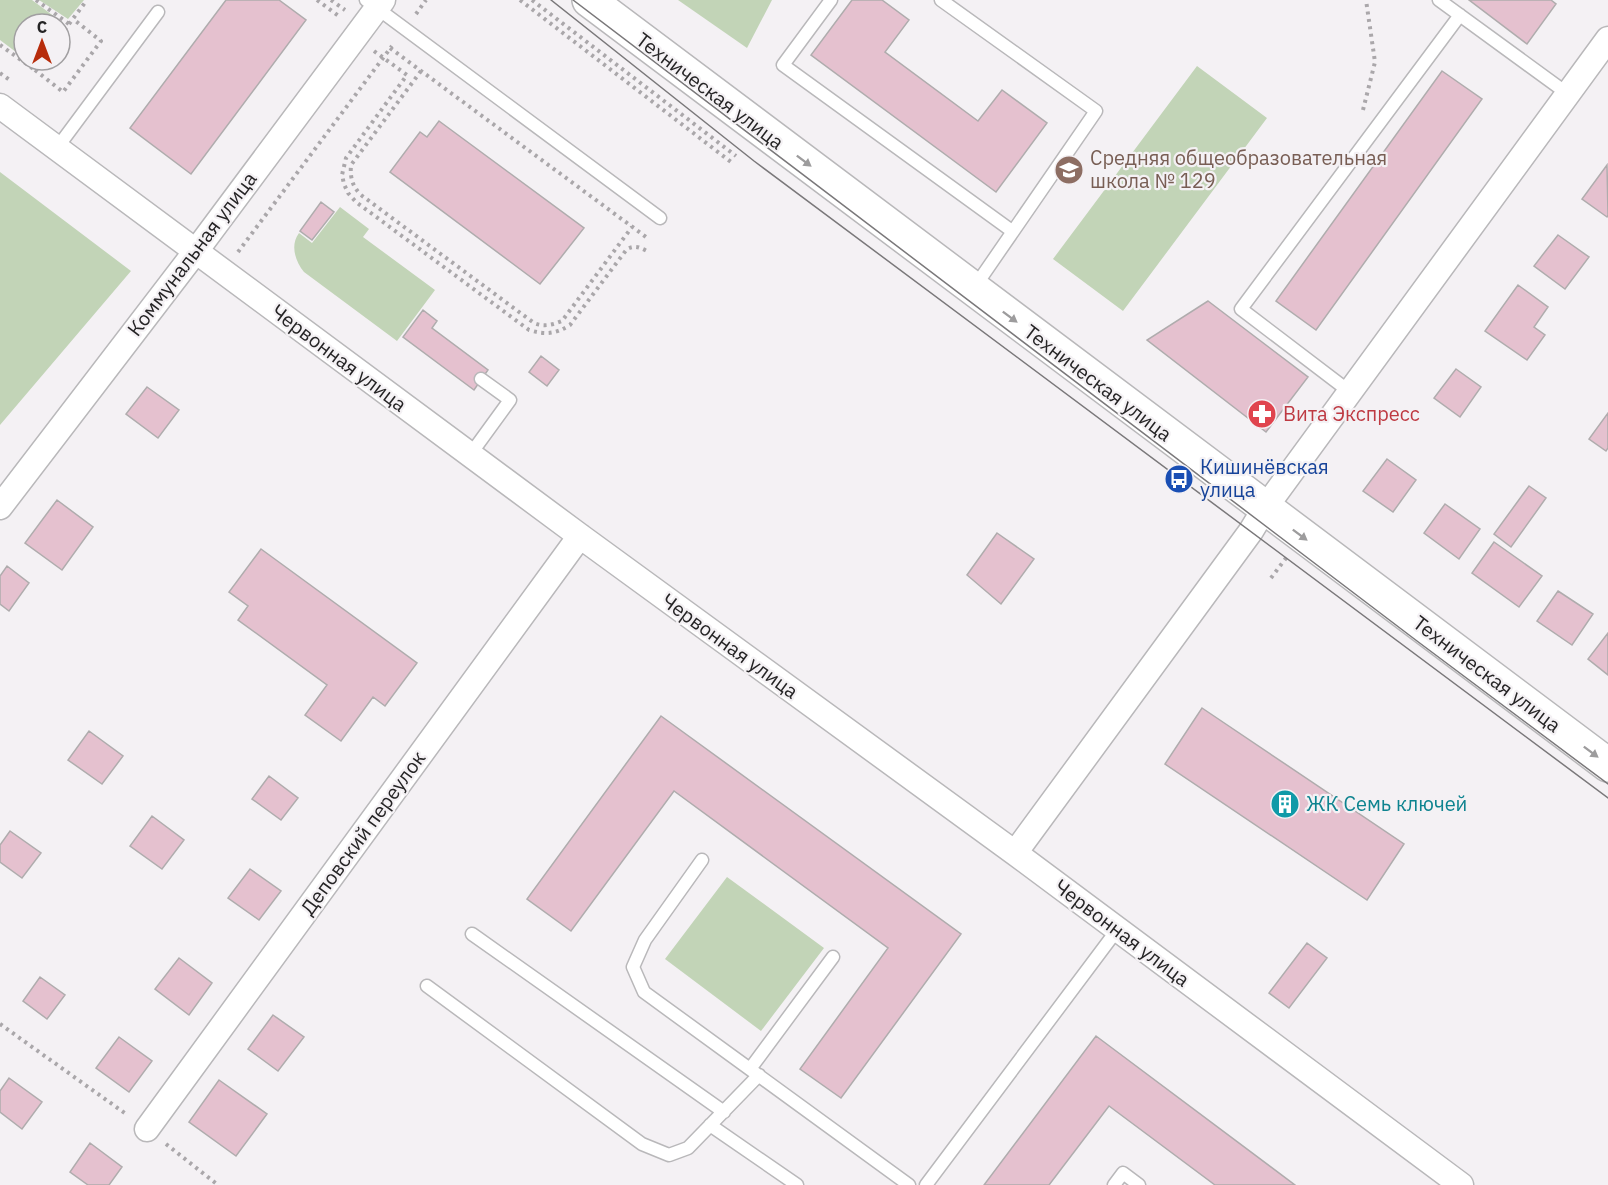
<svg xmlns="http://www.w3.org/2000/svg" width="1608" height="1185" font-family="'IBM Plex Sans',sans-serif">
<rect width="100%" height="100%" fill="#f4f1f4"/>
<!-- green -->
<path fill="#c2d4b7" d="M 0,0 L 32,0 L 63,23 L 60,28 L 60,24 L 24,24 L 24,58 L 0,40 Z
M 39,0 L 84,0 L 68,19 Z
M 678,0 L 772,0 L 747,48 Z
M 1197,66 L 1267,118 L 1123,311 L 1053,259 Z
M 0,172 L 131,271 L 0,425 Z
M 340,207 L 369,229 L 363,237 L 435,290 L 397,341 L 304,272 C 295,261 290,245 299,233 L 312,243 Z
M 727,877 L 824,948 L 761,1031 L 665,959 Z"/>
<!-- building -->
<path fill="#e5c1cf" stroke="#afacad" stroke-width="1.5" d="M 226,0 L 279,0 L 306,20 L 191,174 L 130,128 Z
M 852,0 L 882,0 L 909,20 L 885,52 L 978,121 L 1002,90 L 1047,123 L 996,192 L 811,55 Z
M 1469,0 L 1551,0 L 1556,4 L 1527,44 Z
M 1442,71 L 1482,99 L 1316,330 L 1276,301 Z
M 439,121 L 584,228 L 540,284 L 390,172 L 420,132 L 427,137 Z
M 1607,165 L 1608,215 L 1607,217 L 1582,199 Z
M 321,202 L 334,212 L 312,240 L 300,231 Z
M 1558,235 L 1589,257 L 1565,289 L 1534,266 Z
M 1518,285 L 1548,307 L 1534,327 L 1545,335 L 1527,360 L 1485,331 Z
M 1208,301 L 1308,377 L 1266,432 L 1147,340 Z
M 423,310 L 437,321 L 432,328 L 488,370 L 474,390 L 403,337 Z
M 541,356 L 559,370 L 547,386 L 529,372 Z
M 1456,369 L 1481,387 L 1460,417 L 1434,398 Z
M 147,387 L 179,410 L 158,438 L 126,414 Z
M 1608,413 L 1608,448 L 1606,451 L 1589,439 Z
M 1387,459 L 1416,480 L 1393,512 L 1363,491 Z
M 1529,486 L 1546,498 L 1511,547 L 1494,534 Z
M 57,500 L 93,527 L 62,570 L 25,543 Z
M 1445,504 L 1480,529 L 1459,559 L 1424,533 Z
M 997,533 L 1034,559 L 1001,604 L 967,575 Z
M 1494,542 L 1542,576 L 1519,607 L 1472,573 Z
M 261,549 L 417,663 L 385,706 L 373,697 L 341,741 L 305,715 L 327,685 L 238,620 L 248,606 L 229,592 Z
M 7,566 L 29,583 L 9,611 L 0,604 L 0,576 Z
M 1558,591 L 1593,614 L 1572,645 L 1537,621 Z
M 1608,633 L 1608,675 L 1588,659 Z
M 1202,708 L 1404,844 L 1367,900 L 1165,764 Z
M 661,716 L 961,934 L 841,1098 L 800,1069 L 888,948 L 674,791 L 571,931 L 527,899 Z
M 89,731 L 123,756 L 102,784 L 68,760 Z
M 269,776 L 298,798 L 281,820 L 252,799 Z
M 152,816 L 184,840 L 162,869 L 130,846 Z
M 10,831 L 41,853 L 22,878 L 0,862 L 0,845 Z
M 250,869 L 281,891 L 259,920 L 228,898 Z
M 1307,943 L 1327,958 L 1289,1008 L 1269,993 Z
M 179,958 L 212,983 L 189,1015 L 155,989 Z
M 40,977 L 65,995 L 47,1019 L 23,1001 Z
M 273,1015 L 304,1037 L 278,1071 L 248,1049 Z
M 1096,1036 L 1295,1185 L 1215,1185 L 1109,1106 L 1049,1185 L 984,1185 Z
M 119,1037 L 152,1061 L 129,1092 L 96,1068 Z
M 9,1078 L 42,1102 L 22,1129 L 0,1112 L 0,1091 Z
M 219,1080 L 267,1114 L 236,1156 L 189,1122 Z
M 90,1143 L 122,1167 L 109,1185 L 88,1185 L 70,1172 Z"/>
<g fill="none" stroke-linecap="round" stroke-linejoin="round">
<!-- lane casing -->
<g stroke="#b9b8ba" stroke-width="15">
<path id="lane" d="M 366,0 L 660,218
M 831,0 L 783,65 L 1012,231
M 941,0 L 1096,111 L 974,288
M 1439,0 L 1568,94
M 57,148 L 158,12
M 1350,392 L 1241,309 L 1460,15
M 470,455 L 510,400 L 481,379
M 702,860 L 645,940 L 633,967 L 644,992 L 909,1185
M 472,934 L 724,1112
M 427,986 L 642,1144 L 669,1155 L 688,1148 L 759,1075
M 750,1069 L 833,957
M 710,1125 L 797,1185
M 926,1185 L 1117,930
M 1114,1185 L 1123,1173 L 1139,1185"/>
</g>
<!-- street casing -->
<g stroke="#b9b8ba" stroke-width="27">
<path id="street" d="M 0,106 L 580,536 L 1015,853 L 1461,1185
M 0,507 L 196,251 L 383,0
M 1015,853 L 1251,531 L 1265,508 L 1608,39
M 147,1129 L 580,536"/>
</g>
<!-- secondary casing -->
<g stroke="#b9b8ba" stroke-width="36">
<path id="secondary" d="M 589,0 L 1608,765"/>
</g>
<!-- path -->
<path stroke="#aaa7aa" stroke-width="4" stroke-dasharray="3 4.5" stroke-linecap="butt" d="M 36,0 L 69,24
M 317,0 L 340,17
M 331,0 L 345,10
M 520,0 L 731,162
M 532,0 L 736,156
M 416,14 L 426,0
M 60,36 L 87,0
M 0,45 L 35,70 L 42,60
M 390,48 L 646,237 L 649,234
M 374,51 L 407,75 L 346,158 L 342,175 L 344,184 L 348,193 L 356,202 L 529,330 C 545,335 556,334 570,325 L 627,249 C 635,245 639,247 647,251
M 35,70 L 63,92 L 101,41 L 73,19
M 421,71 L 351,165 C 350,177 352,186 361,195 L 534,323 C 544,327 552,325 562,321 L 632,227
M 0,73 L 11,81
M 1363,110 L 1375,62 L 1366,0
M 238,252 L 392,46
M 1271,578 L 1286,558
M 0,1024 L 126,1114
M 166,1144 L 218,1185"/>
<!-- lane -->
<use href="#lane" stroke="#fff" stroke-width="12"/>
<!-- street -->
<use href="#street" stroke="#fff" stroke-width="24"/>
<!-- secondary -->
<use href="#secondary" stroke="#fff" stroke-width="33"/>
<!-- tram -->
<path stroke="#7a787a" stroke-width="1.5" d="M 551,0 L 754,161 L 1608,798
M 573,0 L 1417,641 L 1608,784"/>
</g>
<!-- one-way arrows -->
<defs><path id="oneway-solid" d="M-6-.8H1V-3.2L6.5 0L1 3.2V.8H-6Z" transform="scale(1.5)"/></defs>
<g fill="#9d9c9d">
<use href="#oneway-solid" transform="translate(804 161) rotate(37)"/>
<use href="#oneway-solid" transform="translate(1010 317) rotate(37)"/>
<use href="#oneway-solid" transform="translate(1300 535) rotate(37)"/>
<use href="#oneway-solid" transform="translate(1591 752) rotate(37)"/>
</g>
<!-- icons -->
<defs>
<g id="school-disc" transform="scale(1.5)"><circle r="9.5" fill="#8d6e63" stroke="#f4f1f4"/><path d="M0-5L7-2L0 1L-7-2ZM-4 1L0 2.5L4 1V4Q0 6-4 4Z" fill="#fff"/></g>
<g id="pharmacy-disc" transform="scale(1.5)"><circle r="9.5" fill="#e0444e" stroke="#f4f1f4"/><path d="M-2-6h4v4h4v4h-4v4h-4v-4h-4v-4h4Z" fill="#fff"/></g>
<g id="bus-disc" transform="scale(1.5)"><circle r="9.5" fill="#1a4fb4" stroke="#f4f1f4"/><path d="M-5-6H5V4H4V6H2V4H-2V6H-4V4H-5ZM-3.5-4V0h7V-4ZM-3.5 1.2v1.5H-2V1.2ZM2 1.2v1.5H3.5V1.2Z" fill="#fff"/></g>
<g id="building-disc" transform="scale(1.5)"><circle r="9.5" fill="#0f9aa8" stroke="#f4f1f4"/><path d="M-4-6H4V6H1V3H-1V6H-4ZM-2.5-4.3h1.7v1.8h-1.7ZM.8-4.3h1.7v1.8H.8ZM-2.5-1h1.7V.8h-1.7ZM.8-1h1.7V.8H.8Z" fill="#fff"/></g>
</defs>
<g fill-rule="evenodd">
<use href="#school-disc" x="1069" y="170"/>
<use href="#pharmacy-disc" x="1262" y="414"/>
<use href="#bus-disc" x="1179" y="479"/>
<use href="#building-disc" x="1285" y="804"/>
</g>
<g text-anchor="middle" stroke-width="4.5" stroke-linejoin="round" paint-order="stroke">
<!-- street labels -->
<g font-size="20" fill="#252425" stroke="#f4f1f4">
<text transform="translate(710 91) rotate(37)" y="7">Техническая улица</text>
<text transform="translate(192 254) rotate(-53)" y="7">Коммунальная улица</text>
<text transform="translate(339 358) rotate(37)" y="7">Червонная улица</text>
<text transform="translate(1098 383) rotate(37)" y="7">Техническая улица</text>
<text transform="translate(730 646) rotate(36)" y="7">Червонная улица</text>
<text transform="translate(1487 674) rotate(37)" y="7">Техническая улица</text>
<text transform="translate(363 833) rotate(-54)" y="7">Деповский переулок</text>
<text transform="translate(1122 933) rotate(37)" y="7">Червонная улица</text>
</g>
<!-- education labels -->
<g font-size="20" fill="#785e54" stroke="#f4f1f4" text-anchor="start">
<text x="1090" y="165">Средняя общеобразовательная<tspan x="1090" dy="23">школа № 129</tspan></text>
</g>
<!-- health labels -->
<g font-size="20" fill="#be3a42" stroke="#f4f1f4" text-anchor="start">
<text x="1283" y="421">Вита Экспресс</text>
</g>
<!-- transit labels -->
<g font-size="20" fill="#164399" stroke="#f4f1f4" text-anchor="start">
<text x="1200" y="474">Кишинёвская<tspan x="1200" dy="23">улица</tspan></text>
</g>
<!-- culture labels -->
<g font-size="20" fill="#0d838f" stroke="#f4f1f4" text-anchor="start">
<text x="1306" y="811">ЖК Семь ключей</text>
</g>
</g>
<!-- north arrow -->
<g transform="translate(42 42)"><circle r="28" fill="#f4f1f4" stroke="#a19fa1" stroke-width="1.5"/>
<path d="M0-4.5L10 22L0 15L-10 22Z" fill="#b72c0b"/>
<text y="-9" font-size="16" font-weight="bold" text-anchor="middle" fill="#252425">С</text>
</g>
</svg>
